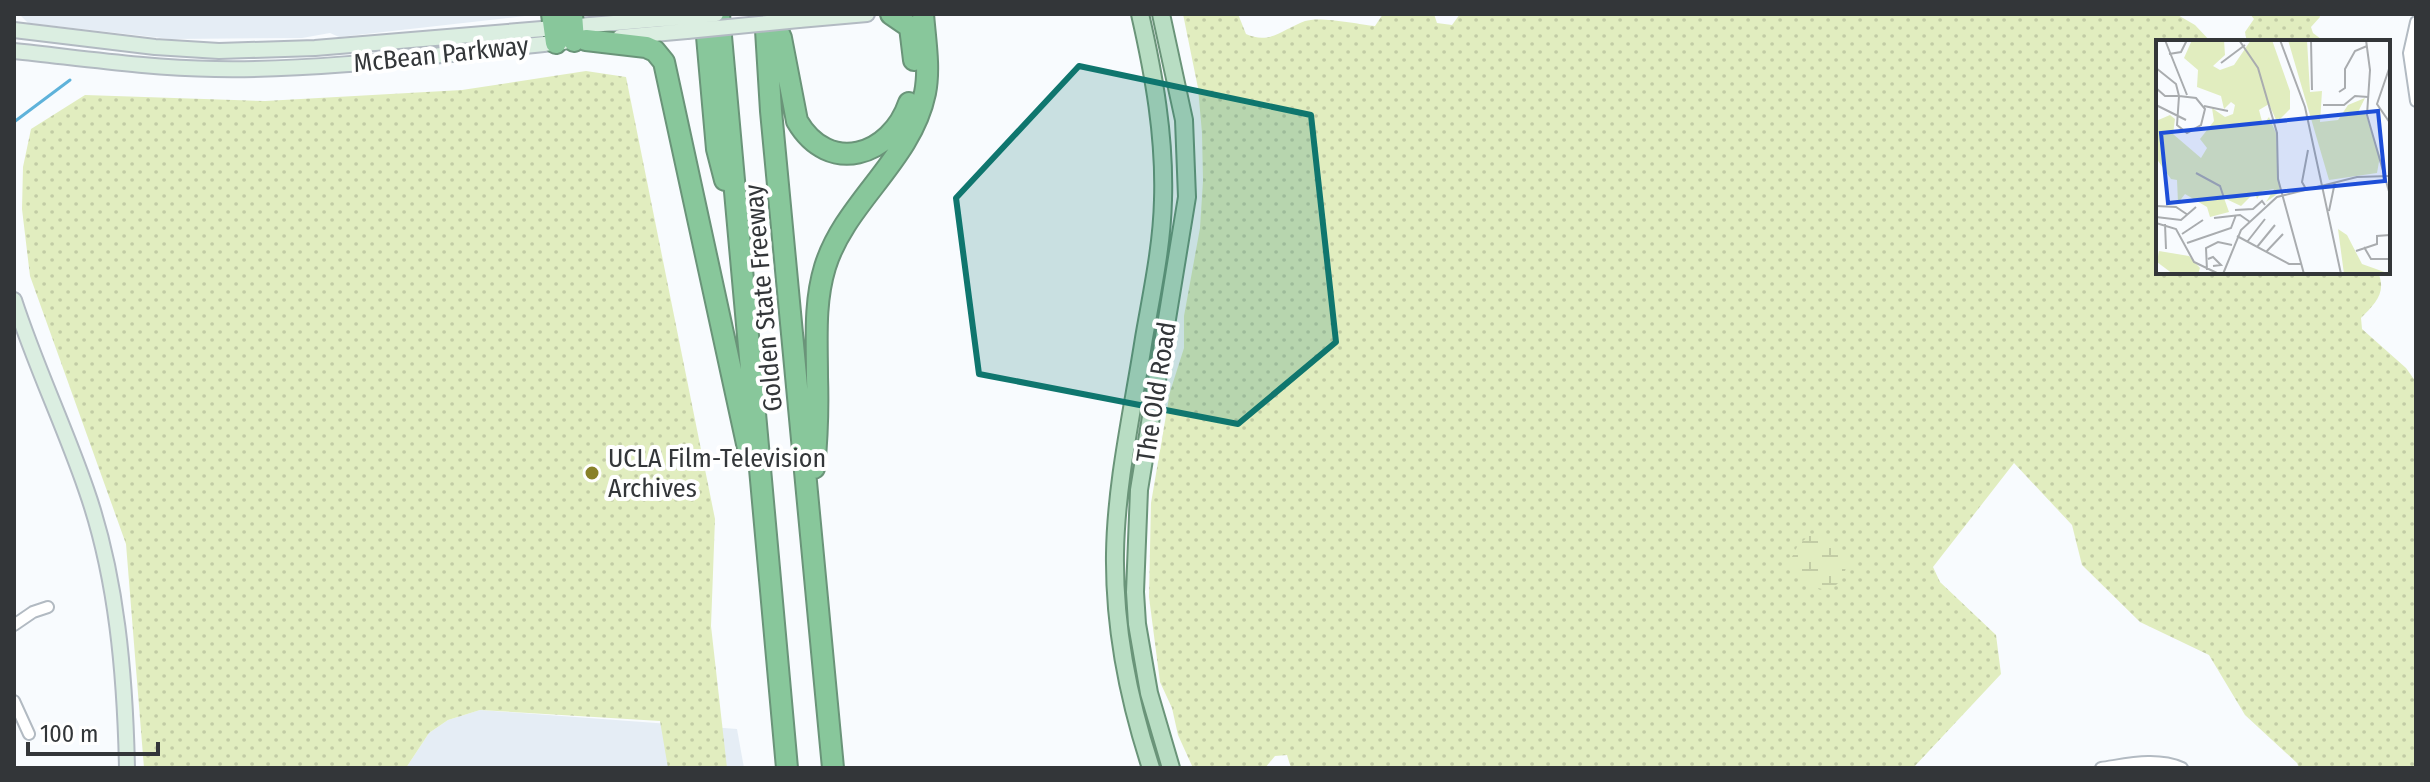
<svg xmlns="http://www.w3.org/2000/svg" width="2430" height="782" font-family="'Fira Sans Condensed',sans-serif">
<defs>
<pattern id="grass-dots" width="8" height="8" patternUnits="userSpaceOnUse" patternTransform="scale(2)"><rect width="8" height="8" fill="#e1edbf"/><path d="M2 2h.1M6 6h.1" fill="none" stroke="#c2cca5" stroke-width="1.8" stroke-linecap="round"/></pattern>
<pattern id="wetland-marsh" width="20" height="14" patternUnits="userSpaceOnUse" patternTransform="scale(2)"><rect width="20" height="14" fill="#e1edbf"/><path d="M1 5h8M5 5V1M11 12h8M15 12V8" fill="none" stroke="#c2cca5"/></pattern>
</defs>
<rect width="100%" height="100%" fill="#f8fbfe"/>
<!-- built -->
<path fill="#e5edf5" d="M 527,14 L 525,16 L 339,37 L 330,33 L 302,38 L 171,39 L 28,23 L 20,15 Z
M 480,710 L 737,729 L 744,768 L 406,768 L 429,733 L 448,720 Z"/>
<!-- grass -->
<path fill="url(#grass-dots)" d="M 1183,14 L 1238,14 L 1246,34 C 1270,45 1283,29 1305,21 C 1319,16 1358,24 1375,26 L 1383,14 L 1434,14 L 1437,23 L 1452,25 L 1460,14 L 2176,14 L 2195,25 L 2211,42 L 2158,42 L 2158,272 L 2378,272 C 2387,293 2375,304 2361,318 L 2362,329 L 2406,368 L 2416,382 L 2416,768 L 2299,768 L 2297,763 L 2245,715 L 2209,655 L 2140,622 L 2082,565 L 2072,525 L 2014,463 L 1933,567 L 1940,582 L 1996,635 L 2001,674 L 1913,768 L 1291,768 L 1287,755 L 1275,756 L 1265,768 L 1193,768 L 1178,735 L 1172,708 L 1160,682 L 1149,597 L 1151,503 L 1170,392 L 1184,348 L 1184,316 L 1200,228 L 1203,181 L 1202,133 L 1198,88 Z
M 2250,14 L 2319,14 L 2320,17 L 2311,27 L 2313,33 L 2325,42 L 2247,42 L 2245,32 L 2254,19 Z
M 586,71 L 626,77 L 715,519 L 711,626 L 727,768 L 668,768 L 660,721 L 480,710 L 448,720 L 429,733 L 406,768 L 144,768 L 126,544 L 30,276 L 22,209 L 23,167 L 31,129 L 85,95 L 265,101 L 462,90 Z"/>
<!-- wetland -->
<path fill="url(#wetland-marsh)" d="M 1809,536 C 1827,535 1836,546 1848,558 C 1846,572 1842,583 1829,590 C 1814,589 1793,578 1789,563 L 1798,545 Z"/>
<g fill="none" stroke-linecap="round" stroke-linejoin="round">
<!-- stream -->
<path stroke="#5eb2da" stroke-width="3" d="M 14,122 L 70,80"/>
<!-- street casing -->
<g stroke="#b2bac2" stroke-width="14">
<path id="street" d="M 2416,22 L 2409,53 L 2416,101
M 14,625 L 33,612 L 48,607
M 14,701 L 29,734
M 2101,768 C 2129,764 2156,757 2182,768"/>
</g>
<!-- secondary casing -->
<g stroke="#b2bac2" stroke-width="18">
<path id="secondary" d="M 799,20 L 867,14
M 14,30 L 155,47 L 219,51 L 315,48 L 686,17
M 620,37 L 687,31
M 14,51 C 81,58 148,68 215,69 C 332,71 448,53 564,42
M 14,300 C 35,365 64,425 86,489 C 117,577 125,675 127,768"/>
</g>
<!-- primary casing -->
<g stroke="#6a9479" stroke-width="20">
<path id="primary" d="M 1140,14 C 1154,75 1165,137 1163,200 C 1162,246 1152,292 1144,338 C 1133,409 1116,482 1115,554 C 1114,628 1128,698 1151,768
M 1161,14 L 1184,120 L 1187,197 L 1139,490 L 1135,592 L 1137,624 L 1149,693 L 1171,768"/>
</g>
<!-- highway casing -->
<g stroke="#6a9479" stroke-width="24">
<path id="highway" d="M 552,14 L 556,43
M 572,14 L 574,41
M 705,14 L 717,149 L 725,180
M 719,14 L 787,768
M 765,14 L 771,111 L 833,768
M 891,14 L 910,27 L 914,60
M 772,18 L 781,38 L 797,121 C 829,176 891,156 909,103
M 586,40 L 646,47 L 655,51 L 664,62 L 749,453
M 814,468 C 817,438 818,408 817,377 C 817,340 814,303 825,267 C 845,202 911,161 925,93 C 930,68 925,40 923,14"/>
</g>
<!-- street -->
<use href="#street" stroke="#fff" stroke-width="10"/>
<!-- secondary -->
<use href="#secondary" stroke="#dbeee1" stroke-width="14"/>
<!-- primary -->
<use href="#primary" stroke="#b8ddc3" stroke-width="16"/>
<!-- highway -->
<use href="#highway" stroke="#88c79b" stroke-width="20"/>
<!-- secondary-bridge casing -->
<g stroke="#b2bac2" stroke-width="18" stroke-linecap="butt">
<path id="secondary-bridge" d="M 686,17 L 716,14
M 687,31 L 799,20"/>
</g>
<!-- secondary-bridge -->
<use href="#secondary-bridge" stroke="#dbeee1" stroke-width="14"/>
</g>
<!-- marked area -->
<path fill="#0f766e" fill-opacity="0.2" stroke="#0f766e" stroke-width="6" stroke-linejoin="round" d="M 1079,66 L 1311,115 L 1336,342 L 1238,424 L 979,374 L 956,198 Z"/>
<!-- markers -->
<circle fill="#888028" stroke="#fff" stroke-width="3" cx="592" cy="473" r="8"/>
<g text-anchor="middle" stroke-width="8" stroke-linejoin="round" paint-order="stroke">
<!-- street labels -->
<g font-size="26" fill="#333639" stroke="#fff">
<text transform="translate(441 54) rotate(-6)" y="9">McBean Parkway</text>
<text transform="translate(763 298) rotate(-95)" y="9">Golden State Freeway</text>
<text transform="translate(1156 392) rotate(-81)" y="9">The Old Road</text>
</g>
<!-- poi labels -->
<g font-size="26" fill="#333639" stroke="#fff" text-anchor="start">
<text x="608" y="467">UCLA Film-Television<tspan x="608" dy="30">Archives</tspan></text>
</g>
</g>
<!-- overview -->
<g transform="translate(2156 40)">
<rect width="234" height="234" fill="#f8fbfe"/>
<path d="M 68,0 L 69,15 L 57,26 L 64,30 L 78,25 L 95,0 L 116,0 L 134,51 L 134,69 L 121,82 L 113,64 L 103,70 L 107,85 L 113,77 L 120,93 L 124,152 L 110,162 L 118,149 L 106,151 L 101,159 L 99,152 L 85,166 L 68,158 L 73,172 L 54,177 L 51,167 L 29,154 L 22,163 L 21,140 L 15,139 L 0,118 L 0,81 L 14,75 L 19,79 L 17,94 L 45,118 L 51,108 L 44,99 L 58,81 L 56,68 L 69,77 L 77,74 L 79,65 L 75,62 L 68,69 L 65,56 L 41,47 L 42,30 L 28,18 L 36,0 ZM 132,0 L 151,0 L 154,52 L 166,51 L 164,82 L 182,80 L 192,65 L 209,58 L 202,72 L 209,72 L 224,116 L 221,133 L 173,140 ZM 182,189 L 191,195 L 206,224 L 234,234 L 188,234 ZM 3,211 L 33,216 L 44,228 L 42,234 L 17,234 L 1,222 Z" fill="#e1edbf"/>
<path fill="none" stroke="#a9acaf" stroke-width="2" d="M 9,0 L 31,55M 83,0 L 102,28 L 121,93 L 122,139 L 148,234M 124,0 L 149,67 L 185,234M 155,0 L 156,50M 210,0 L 214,30 L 211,75 L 234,155M 13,14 L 25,12 L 31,0M 65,23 L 89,5M 234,26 L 221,64 L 234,83M 0,28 L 20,44 L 23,56 L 9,56 L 0,48M 183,52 L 189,48 L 189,29 L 199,11 L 211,6M 23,56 L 40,58 L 49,69 L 45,85 L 31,93 L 21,85 ZM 0,65 L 30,80M 167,65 L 188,65 L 199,56 L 212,57M 48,66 L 72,71M 40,133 L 64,146 L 68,158M 150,149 L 146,142 L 152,110M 0,166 L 20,167 L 32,175M 79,170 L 97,169 L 106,161 L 109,165M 173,171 L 179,142M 0,177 L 25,180 L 40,167M 58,178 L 84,175 L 94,182M 0,183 L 20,189 L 38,222 L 63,234M 9,184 L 10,209M 26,194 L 47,180M 81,196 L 133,224 L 146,224M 91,202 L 109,179M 31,203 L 75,188 L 80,175M 101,207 L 119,185M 208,207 L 215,219 L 233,219M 200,211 L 221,204 L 221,196 L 234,195M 110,212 L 127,194M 52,219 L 57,217 L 65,225 L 57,226M 51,230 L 50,208 L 62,202 L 76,205M 67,234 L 85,190 L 121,157 L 201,137 L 234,136"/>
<path fill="#1d4ed8" fill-opacity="0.15" stroke="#1d4ed8" stroke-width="4" d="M 222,71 L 229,141 L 12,163 L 5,93 Z"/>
<rect width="234" height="234" fill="none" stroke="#333639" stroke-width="4"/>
</g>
<!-- border -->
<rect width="2430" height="782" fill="none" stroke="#333639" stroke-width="32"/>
<!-- scale -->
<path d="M28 742v12h130v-12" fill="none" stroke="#333639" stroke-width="4"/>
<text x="40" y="742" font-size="24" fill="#333639" stroke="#ffffff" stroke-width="6" paint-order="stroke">100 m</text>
</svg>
